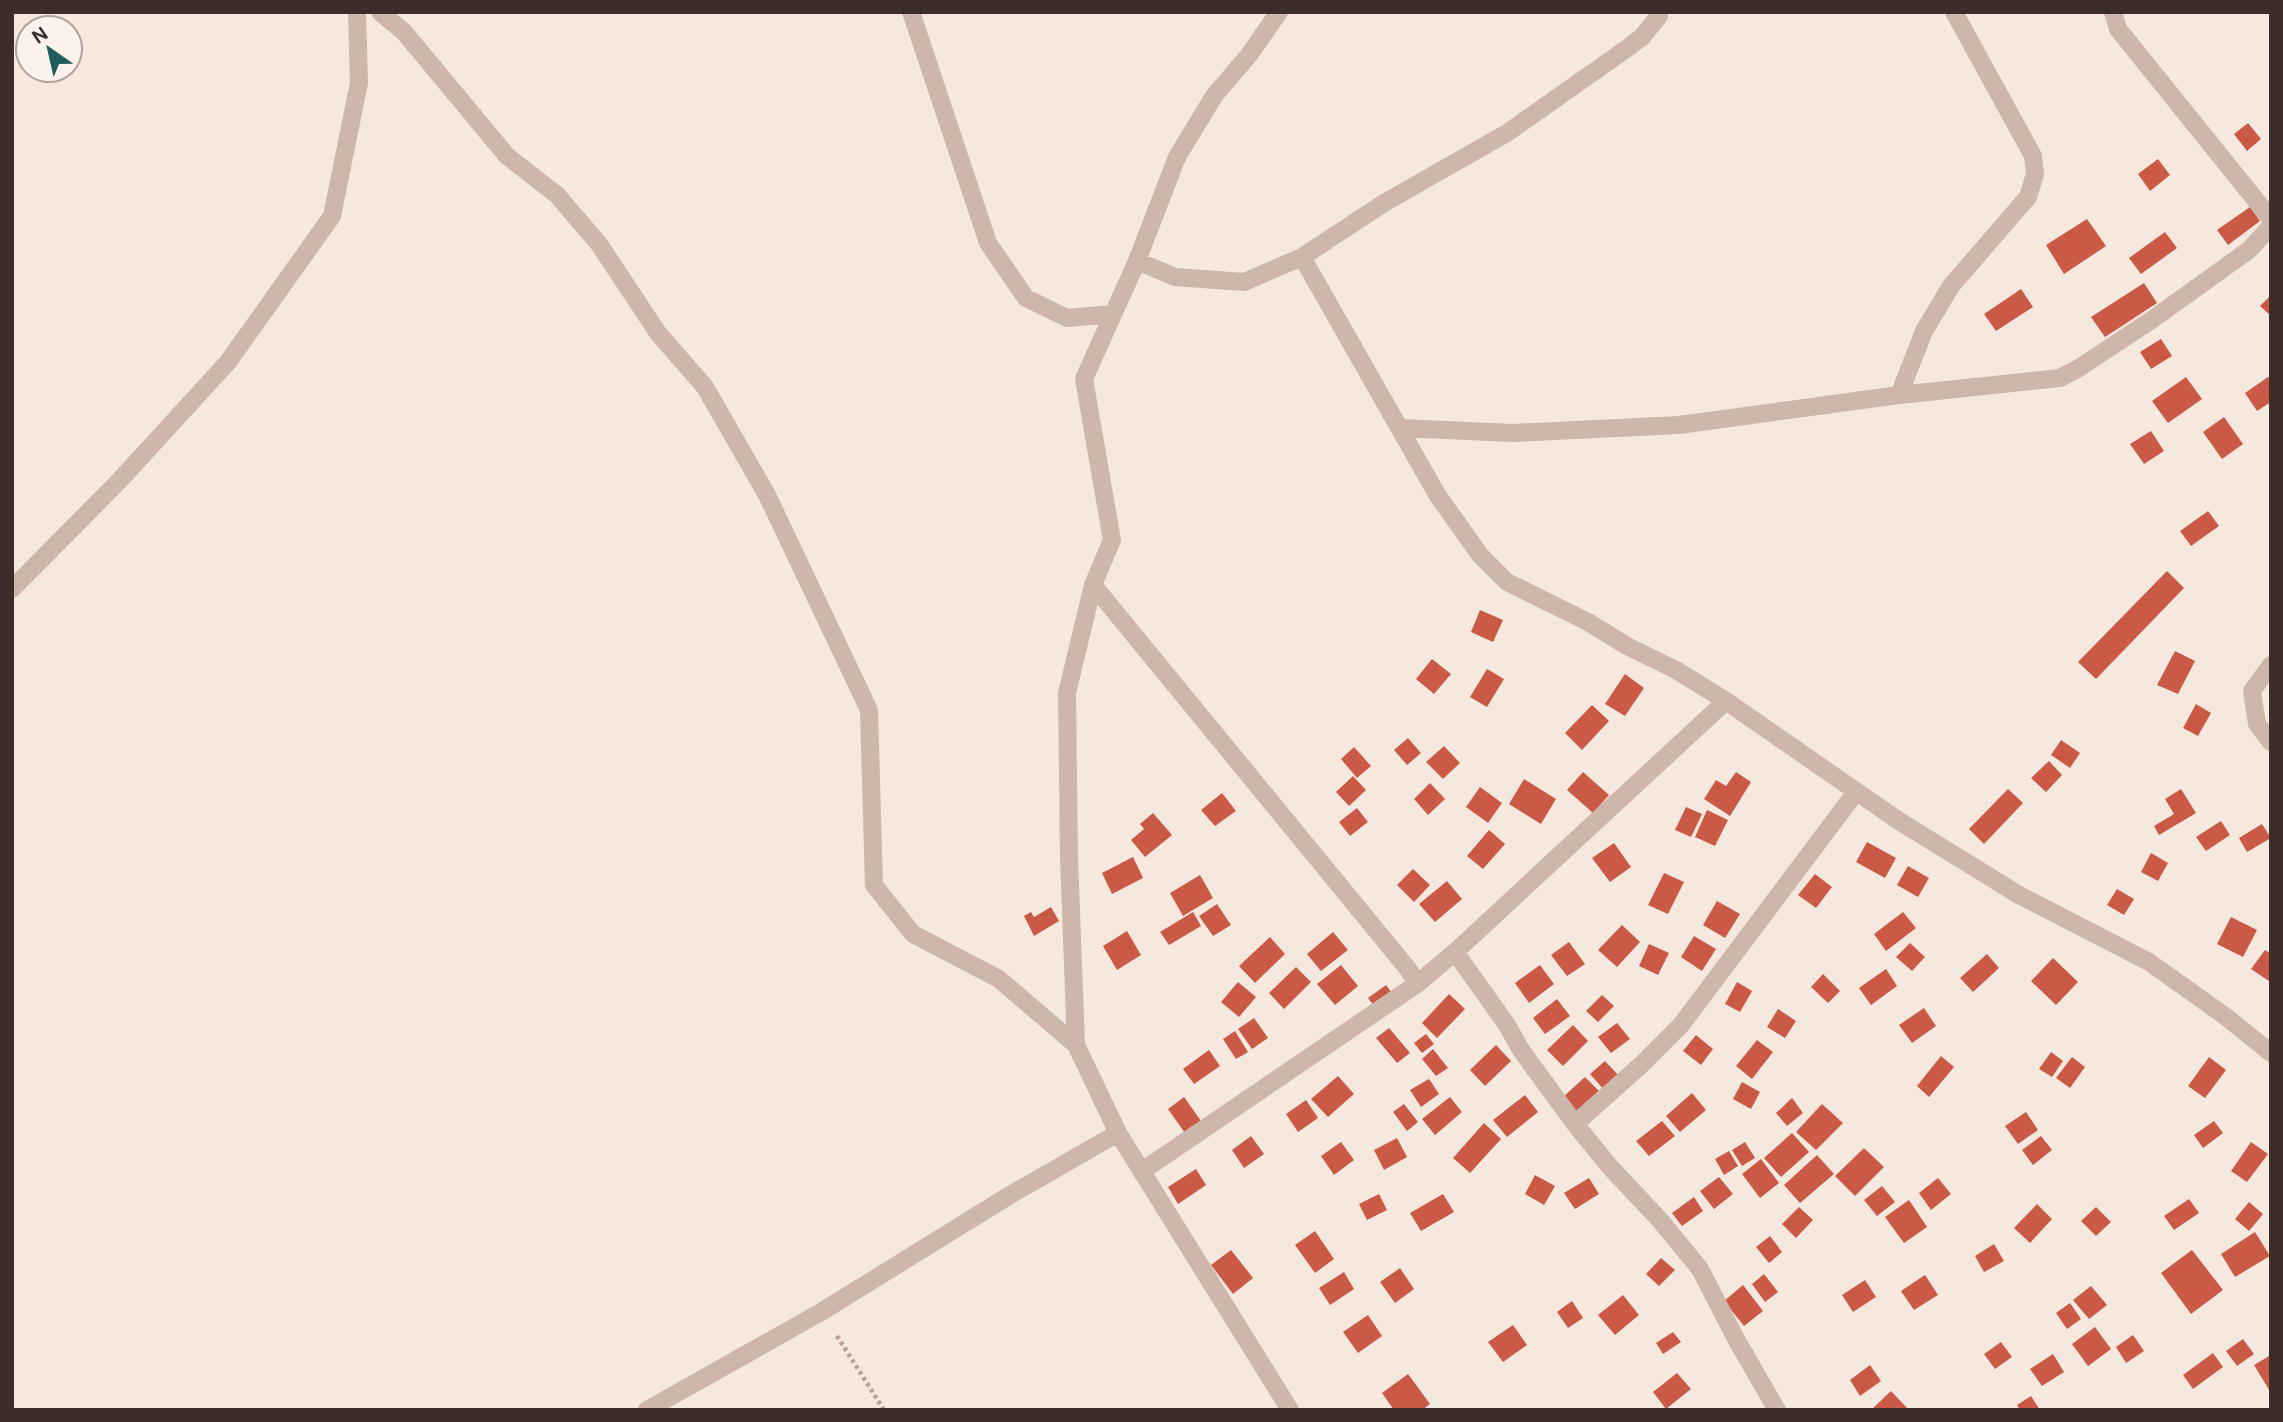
<svg xmlns="http://www.w3.org/2000/svg" width="2283" height="1422" font-family="'DM Sans',sans-serif">
<rect width="100%" height="100%" fill="#f4e8df"/>
<!-- building -->
<path fill="#ca5a46" d="M 2248,123 L 2261,139 L 2247,151 L 2234,134 Z
M 2158,159 L 2170,175 L 2150,191 L 2138,174 Z
M 2250,207 L 2260,221 L 2228,245 L 2217,230 Z
M 2087,219 L 2106,246 L 2064,274 L 2046,245 Z
M 2165,232 L 2177,248 L 2141,274 L 2129,258 Z
M 2144,283 L 2157,303 L 2105,337 L 2091,317 Z
M 2021,289 L 2033,307 L 1996,331 L 1984,314 Z
M 2271,295 L 2271,316 L 2260,306 Z
M 2161,339 L 2172,356 L 2151,369 L 2140,352 Z
M 2186,377 L 2202,399 L 2168,423 L 2152,401 Z
M 2268,377 L 2271,381 L 2271,402 L 2257,411 L 2245,393 Z
M 2224,417 L 2243,444 L 2222,459 L 2203,432 Z
M 2151,431 L 2164,451 L 2144,464 L 2130,444 Z
M 2208,511 L 2219,526 L 2191,546 L 2180,531 Z
M 2167,571 L 2184,588 L 2096,679 L 2078,662 Z
M 1480,610 L 1503,620 L 1493,642 L 1471,632 Z
M 2175,651 L 2195,661 L 2178,694 L 2157,685 Z
M 1432,659 L 1451,674 L 1434,694 L 1416,679 Z
M 1487,669 L 1504,679 L 1487,707 L 1470,697 Z
M 1625,674 L 1644,688 L 1625,716 L 1605,704 Z
M 2196,704 L 2211,713 L 2198,736 L 2183,728 Z
M 1592,705 L 1609,721 L 1582,750 L 1565,733 Z
M 1408,738 L 1421,753 L 1407,765 L 1394,750 Z
M 2061,740 L 2080,753 L 2070,768 L 2051,755 Z
M 1444,746 L 1460,763 L 1443,779 L 1426,762 Z
M 1354,747 L 1371,766 L 1357,778 L 1341,759 Z
M 2049,761 L 2062,775 L 2046,792 L 2031,778 Z
M 1583,772 L 1609,795 L 1593,813 L 1567,790 Z
M 1736,772 L 1751,782 L 1730,816 L 1704,799 L 1716,780 L 1726,786 Z
M 1353,776 L 1366,790 L 1349,806 L 1336,792 Z
M 1524,779 L 1556,799 L 1541,824 L 1509,804 Z
M 1430,783 L 1445,799 L 1428,815 L 1414,799 Z
M 1480,787 L 1502,803 L 1488,823 L 1466,807 Z
M 2008,789 L 2023,803 L 1984,844 L 1969,829 Z
M 2181,789 L 2196,813 L 2159,835 L 2154,826 L 2174,814 L 2165,799 Z
M 1222,793 L 1236,811 L 1215,826 L 1201,810 Z
M 1686,807 L 1702,814 L 1691,837 L 1675,830 Z
M 1357,808 L 1368,822 L 1350,836 L 1339,822 Z
M 1707,810 L 1728,820 L 1715,846 L 1695,837 Z
M 1153,813 L 1172,835 L 1145,857 L 1131,840 L 1144,829 L 1140,824 Z
M 2221,821 L 2230,835 L 2206,851 L 2196,837 Z
M 2262,824 L 2271,838 L 2247,852 L 2239,838 Z
M 1489,830 L 1505,844 L 1483,869 L 1467,856 Z
M 1867,842 L 1896,858 L 1885,878 L 1856,862 Z
M 1614,843 L 1631,867 L 1610,882 L 1592,858 Z
M 2151,853 L 2168,863 L 2158,881 L 2141,872 Z
M 1133,857 L 1143,878 L 1112,894 L 1102,873 Z
M 1908,866 L 1929,878 L 1918,897 L 1897,885 Z
M 1413,869 L 1430,885 L 1414,902 L 1397,885 Z
M 1664,873 L 1684,882 L 1668,914 L 1648,905 Z
M 1815,874 L 1832,887 L 1816,908 L 1798,895 Z
M 1200,875 L 1213,898 L 1183,916 L 1170,893 Z
M 1447,881 L 1462,899 L 1435,922 L 1419,904 Z
M 2117,889 L 2134,899 L 2124,915 L 2107,905 Z
M 1717,901 L 1740,914 L 1725,938 L 1703,925 Z
M 1217,904 L 1231,925 L 1213,936 L 1199,916 Z
M 1051,907 L 1059,921 L 1034,936 L 1024,916 L 1031,912 L 1034,917 Z
M 1193,912 L 1201,926 L 1169,945 L 1160,932 Z
M 1903,912 L 1916,928 L 1886,951 L 1874,934 Z
M 2231,917 L 2257,930 L 2243,957 L 2217,944 Z
M 1622,925 L 1640,942 L 1617,967 L 1598,950 Z
M 1127,931 L 1141,955 L 1117,970 L 1103,946 Z
M 1333,932 L 1348,950 L 1321,971 L 1307,954 Z
M 1694,936 L 1716,949 L 1702,971 L 1681,957 Z
M 1270,937 L 1285,954 L 1255,983 L 1239,966 Z
M 1569,942 L 1585,964 L 1567,976 L 1551,955 Z
M 1910,943 L 1925,957 L 1912,971 L 1896,957 Z
M 1649,944 L 1669,953 L 1658,975 L 1639,966 Z
M 2265,950 L 2271,954 L 2271,979 L 2269,981 L 2251,969 Z
M 1987,954 L 1999,968 L 1973,992 L 1960,978 Z
M 2053,958 L 2078,982 L 2056,1005 L 2031,981 Z
M 1341,965 L 1358,986 L 1335,1005 L 1317,984 Z
M 1540,965 L 1554,984 L 1529,1003 L 1515,983 Z
M 1296,967 L 1311,982 L 1284,1009 L 1269,993 Z
M 1886,969 L 1897,986 L 1871,1005 L 1859,988 Z
M 1823,974 L 1840,991 L 1828,1003 L 1811,987 Z
M 1238,982 L 1256,997 L 1239,1017 L 1221,1002 Z
M 1737,982 L 1752,991 L 1740,1012 L 1725,1004 Z
M 1386,985 L 1392,993 L 1374,1006 L 1368,998 Z
M 1449,994 L 1465,1009 L 1437,1038 L 1422,1023 Z
M 1602,995 L 1614,1006 L 1598,1022 L 1586,1011 Z
M 1557,999 L 1570,1016 L 1545,1034 L 1533,1018 Z
M 1924,1008 L 1936,1026 L 1912,1043 L 1899,1025 Z
M 1778,1009 L 1796,1021 L 1785,1038 L 1767,1027 Z
M 1254,1018 L 1268,1038 L 1252,1049 L 1238,1029 Z
M 1617,1023 L 1630,1039 L 1611,1053 L 1598,1037 Z
M 1573,1025 L 1588,1041 L 1563,1066 L 1547,1050 Z
M 1389,1028 L 1410,1053 L 1397,1063 L 1376,1038 Z
M 1235,1031 L 1248,1052 L 1236,1059 L 1223,1039 Z
M 1426,1034 L 1434,1044 L 1422,1053 L 1414,1043 Z
M 1696,1035 L 1713,1049 L 1701,1065 L 1683,1051 Z
M 1757,1040 L 1773,1052 L 1752,1079 L 1736,1066 Z
M 1496,1045 L 1511,1061 L 1485,1086 L 1470,1070 Z
M 1433,1049 L 1448,1068 L 1436,1076 L 1422,1059 Z
M 1209,1050 L 1220,1066 L 1194,1084 L 1183,1069 Z
M 2051,1052 L 2063,1061 L 2052,1077 L 2039,1069 Z
M 1941,1056 L 1954,1067 L 1929,1097 L 1917,1086 Z
M 2072,1057 L 2085,1067 L 2070,1088 L 2056,1078 Z
M 2209,1057 L 2226,1070 L 2205,1098 L 2188,1086 Z
M 1605,1061 L 1620,1077 L 1605,1091 L 1590,1074 Z
M 1338,1076 L 1354,1094 L 1328,1117 L 1311,1099 Z
M 1585,1077 L 1599,1091 L 1575,1112 L 1562,1098 Z
M 1429,1079 L 1439,1094 L 1421,1107 L 1410,1090 Z
M 1742,1082 L 1760,1092 L 1751,1109 L 1733,1099 Z
M 1692,1093 L 1706,1110 L 1680,1132 L 1666,1116 Z
M 1525,1095 L 1538,1112 L 1507,1137 L 1493,1120 Z
M 1184,1097 L 1201,1121 L 1185,1133 L 1168,1109 Z
M 1450,1097 L 1462,1112 L 1435,1135 L 1422,1119 Z
M 1792,1098 L 1803,1113 L 1787,1126 L 1776,1113 Z
M 1306,1100 L 1318,1118 L 1298,1132 L 1286,1114 Z
M 1404,1104 L 1418,1122 L 1407,1131 L 1393,1112 Z
M 1822,1104 L 1843,1123 L 1816,1150 L 1796,1132 Z
M 2026,1112 L 2038,1130 L 2018,1144 L 2005,1126 Z
M 1662,1121 L 1675,1136 L 1649,1156 L 1636,1141 Z
M 2214,1121 L 2223,1133 L 2203,1148 L 2194,1135 Z
M 1484,1123 L 1501,1139 L 1470,1173 L 1453,1158 Z
M 1792,1133 L 1809,1152 L 1781,1177 L 1764,1158 Z
M 1251,1136 L 1264,1154 L 1244,1168 L 1232,1150 Z
M 2041,1136 L 2052,1150 L 2033,1165 L 2022,1150 Z
M 1397,1138 L 1407,1157 L 1384,1170 L 1374,1150 Z
M 1341,1142 L 1354,1160 L 1334,1175 L 1321,1156 Z
M 1745,1142 L 1755,1158 L 1742,1166 L 1732,1150 Z
M 2251,1142 L 2268,1154 L 2247,1182 L 2231,1171 Z
M 1864,1148 L 1884,1167 L 1855,1196 L 1835,1176 Z
M 1729,1151 L 1738,1166 L 1724,1175 L 1715,1159 Z
M 1817,1155 L 1834,1174 L 1800,1203 L 1784,1185 Z
M 1761,1159 L 1779,1183 L 1760,1198 L 1742,1174 Z
M 1196,1169 L 1206,1185 L 1178,1204 L 1168,1187 Z
M 1535,1175 L 1555,1186 L 1544,1205 L 1525,1194 Z
M 1719,1177 L 1733,1194 L 1714,1209 L 1700,1191 Z
M 1589,1178 L 1599,1194 L 1575,1209 L 1564,1193 Z
M 1938,1178 L 1951,1194 L 1931,1210 L 1919,1193 Z
M 1882,1186 L 1895,1202 L 1877,1216 L 1864,1200 Z
M 1379,1194 L 1387,1210 L 1367,1220 L 1359,1204 Z
M 1443,1194 L 1454,1212 L 1421,1231 L 1410,1213 Z
M 1694,1197 L 1703,1211 L 1682,1226 L 1672,1213 Z
M 2189,1199 L 2199,1213 L 2174,1230 L 2164,1216 Z
M 1909,1200 L 1927,1227 L 1904,1243 L 1885,1217 Z
M 2249,1202 L 2263,1214 L 2249,1231 L 2235,1219 Z
M 2037,1204 L 2052,1219 L 2030,1243 L 2014,1228 Z
M 1799,1207 L 1813,1220 L 1796,1238 L 1782,1224 Z
M 2096,1207 L 2111,1222 L 2096,1236 L 2081,1221 Z
M 1315,1231 L 1334,1259 L 1315,1273 L 1295,1245 Z
M 2255,1232 L 2270,1256 L 2235,1277 L 2221,1254 Z
M 1770,1236 L 1782,1252 L 1769,1263 L 1756,1247 Z
M 1994,1244 L 2004,1261 L 1984,1272 L 1975,1256 Z
M 1231,1250 L 1253,1278 L 1233,1294 L 1211,1265 Z
M 2192,1250 L 2223,1290 L 2191,1314 L 2161,1273 Z
M 1661,1258 L 1675,1270 L 1659,1286 L 1646,1274 Z
M 1400,1268 L 1414,1289 L 1395,1303 L 1380,1282 Z
M 1344,1272 L 1354,1289 L 1330,1305 L 1319,1288 Z
M 1764,1274 L 1778,1292 L 1765,1302 L 1752,1284 Z
M 1925,1275 L 1938,1295 L 1914,1310 L 1901,1291 Z
M 1865,1280 L 1876,1297 L 1853,1312 L 1842,1295 Z
M 1743,1285 L 1763,1311 L 1744,1326 L 1724,1301 Z
M 2091,1286 L 2107,1305 L 2089,1319 L 2073,1300 Z
M 1623,1295 L 1639,1315 L 1615,1335 L 1598,1315 Z
M 1572,1301 L 1583,1318 L 1568,1328 L 1557,1312 Z
M 2070,1303 L 2081,1319 L 2067,1329 L 2056,1313 Z
M 1368,1315 L 1382,1336 L 1358,1353 L 1343,1332 Z
M 1513,1325 L 1527,1345 L 1503,1362 L 1488,1342 Z
M 2095,1327 L 2111,1349 L 2088,1366 L 2072,1344 Z
M 1673,1332 L 1681,1342 L 1663,1354 L 1656,1343 Z
M 2133,1335 L 2144,1351 L 2126,1363 L 2116,1347 Z
M 2243,1339 L 2254,1354 L 2237,1366 L 2226,1351 Z
M 2001,1342 L 2012,1357 L 1995,1369 L 1984,1354 Z
M 2213,1353 L 2223,1367 L 2193,1389 L 2183,1375 Z
M 2053,1354 L 2064,1372 L 2042,1386 L 2030,1369 Z
M 2271,1355 L 2271,1393 L 2254,1365 Z
M 1870,1365 L 1881,1381 L 1860,1396 L 1850,1380 Z
M 1677,1373 L 1691,1389 L 1666,1409 L 1653,1392 Z
M 1408,1374 L 1430,1404 L 1422,1410 L 1394,1410 L 1382,1393 Z
M 1891,1391 L 1909,1410 L 1871,1410 Z
M 2031,1396 L 2040,1410 L 2020,1410 L 2017,1405 Z"/>
<g fill="none" stroke-linecap="round" stroke-linejoin="round">
<!-- path -->
<path stroke="#b9a094" stroke-width="4.5" stroke-dasharray="3.5 3.5" stroke-linecap="butt" d="M 837,1336 L 884,1410"/>
<!-- minor -->
<path stroke="#cdb6aa" stroke-width="18" d="M 380,12 L 404,32 L 507,156 L 557,195 L 599,244 L 658,333 L 705,387 L 767,495 L 869,710 L 874,885 L 913,934 L 999,979 L 1076,1045 L 1118,1133 L 1290,1410
M 911,12 L 988,243 L 1026,298 L 1067,318 L 1112,314
M 2113,12 L 2118,29 L 2271,219
M 1302,257 L 1438,496 L 1480,555 L 1507,582 L 1588,622 L 1627,646 L 1676,670 L 1726,701 L 1899,821 L 2019,895 L 2149,962 L 2225,1016 L 2271,1053
M 1137,261 L 1175,277 L 1244,282 L 1302,257 L 1384,203 L 1507,133 L 1629,47 L 1642,37 L 1659,16 L 1659,12
M 1899,395 L 1924,331 L 1951,286 L 2028,197 L 2035,174 L 2033,156 L 1954,12
M 1399,428 L 1513,433 L 1679,425 L 1899,395 L 2060,378 L 2079,368 L 2153,319 L 2249,250 L 2271,226
M 1093,585 L 1408,969 L 1417,984
M 12,589 L 119,481 L 228,362 L 332,216 L 359,83 L 357,12
M 2271,665 L 2252,691 L 2257,724 L 2271,742
M 1455,952 L 1507,1025 L 1521,1050 L 1575,1124 L 1610,1167 L 1659,1219 L 1700,1269 L 1736,1339 L 1777,1410
M 1076,1045 L 1069,858 L 1067,693 L 1093,585 L 1112,540 L 1084,379 L 1137,261 L 1177,157 L 1214,96 L 1249,55 L 1279,12
M 1575,1124 L 1641,1065 L 1681,1025 L 1856,792
M 1142,1171 L 1417,984 L 1455,952 L 1726,701
M 647,1410 L 821,1312 L 1010,1195 L 1118,1133"/>
</g>
<!-- border -->
<rect width="2283" height="1422" fill="none" stroke="#3a2d2a" stroke-width="28"/>
<!-- north arrow -->
<g transform="translate(49 49) rotate(326)"><circle r="33" fill="#fbf2ec" stroke="#aea39e" stroke-width="2"/>
<path d="M0-5L12 26L0 18L-12 26Z" fill="#1d5e5c"/>
<text y="-10" font-size="19" font-weight="bold" text-anchor="middle" fill="#3a2d2a">N</text>
</g>
</svg>
